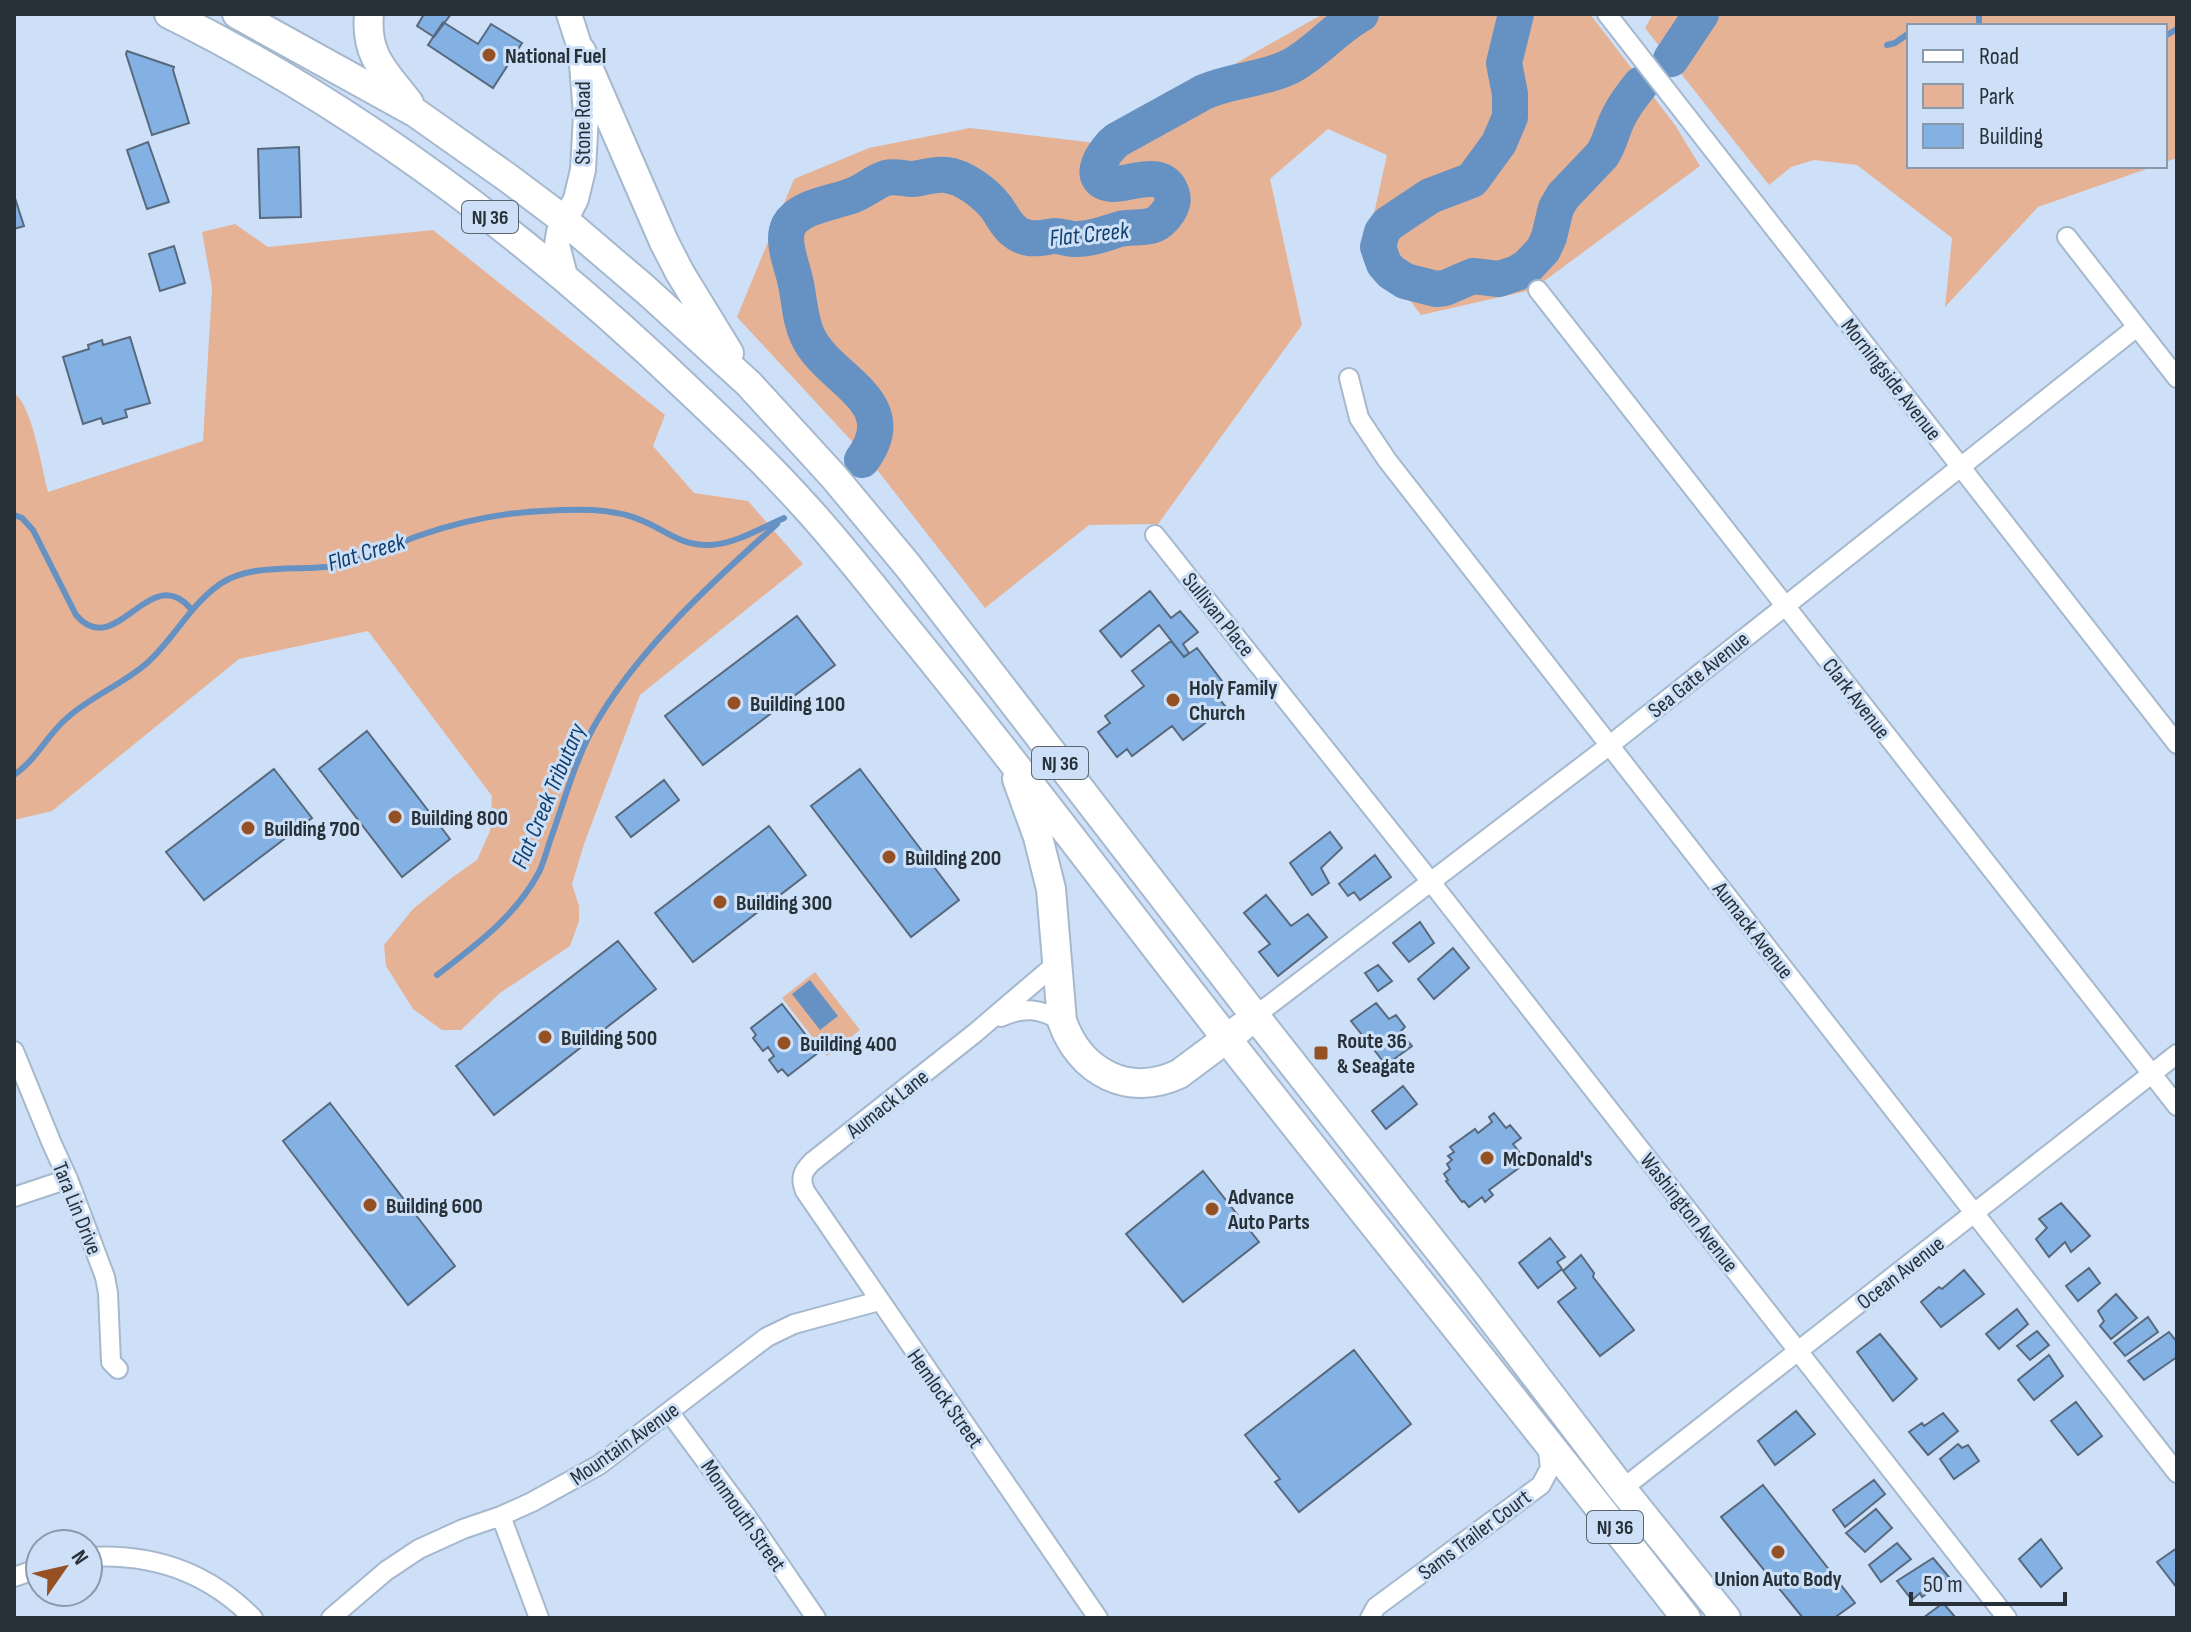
<svg xmlns="http://www.w3.org/2000/svg" width="2191" height="1632" font-family="'Sofia Sans Condensed',sans-serif">
<rect width="100%" height="100%" fill="#cde0f7"/>
<!-- green -->
<path fill="#e6b295" d="M 1323,14 L 1590,14 L 1675,125 L 1700,166 L 1532,290 L 1421,315 L 1367,245 L 1387,155 L 1328,129 L 1270,179 L 1302,325 L 1158,524 L 1089,525 L 985,608 L 871,462 L 737,317 L 794,179 L 869,148 L 970,128 L 1095,143 Z
M 1653,14 L 2177,14 L 2177,158 L 2165,162 L 2165,26 L 1909,26 L 1909,166 L 2155,166 L 2038,207 L 1945,307 L 1952,238 L 1857,165 L 1814,160 L 1791,167 L 1769,185 L 1645,28 Z
M 235,224 L 268,247 L 433,230 L 665,415 L 653,446 L 694,493 L 748,501 L 803,564 L 640,695 L 584,844 L 572,884 L 579,906 L 579,921 L 570,946 L 500,993 L 461,1030 L 442,1030 L 413,1009 L 386,966 L 384,945 L 413,909 L 450,879 L 477,860 L 490,831 L 492,796 L 368,631 L 239,659 L 52,811 L 14,820 L 14,393 C 32,405 42,469 48,492 L 203,441 L 212,288 L 202,232 Z
M 815,972 L 860,1030 L 827,1056 L 782,998 Z"/>
<!-- water -->
<path fill="#6691c3" d="M 810,980 L 838,1016 L 820,1030 L 792,994 Z"/>
<g fill="none" stroke-linecap="round" stroke-linejoin="round">
<!-- stream -->
<path stroke="#6691c3" stroke-width="6" d="M 1979,26 L 1979,14
M 2165,36 L 2177,29
M 1887,45 L 1895,43 L 1909,33
M 14,515 L 22,518 L 33,530 L 76,615 C 116,662 150,560 191,609
M 14,775 C 37,759 47,735 67,718 C 91,696 122,685 147,663 C 174,639 189,606 220,584 C 250,564 292,570 326,567 C 358,564 388,547 418,536 C 458,522 498,513 542,511 C 574,509 612,507 643,521 C 667,531 681,546 710,545 C 735,544 761,528 784,518
M 437,975 C 475,946 516,916 539,872 C 544,862 547,849 551,838 C 564,802 574,764 592,730 C 634,653 712,582 777,524"/>
<!-- river -->
<path stroke="#6691c3" stroke-width="36" d="M 1516,14 L 1504,63 L 1510,94 L 1510,117 L 1499,143 L 1472,180 L 1430,196 L 1388,224 L 1382,232 L 1378,247 L 1384,264 L 1391,272 L 1405,281 L 1436,289 L 1445,288 L 1473,276 L 1499,279 L 1517,273 L 1527,267 L 1543,250 L 1549,237 L 1556,208 L 1563,196 L 1602,155 C 1610,143 1612,130 1618,118 C 1624,105 1632,95 1641,84
M 1671,59 L 1701,14
M 862,460 C 906,401 829,381 808,337 C 798,316 800,294 793,272 C 789,258 782,238 789,225 C 799,207 830,203 848,197 C 863,193 873,182 886,178 C 894,176 902,178 910,179 C 922,179 933,173 946,175 C 964,177 985,193 996,207 C 1002,215 1006,225 1014,231 C 1027,242 1039,238 1054,236 C 1063,236 1070,240 1078,239 C 1093,239 1106,233 1120,229 C 1133,226 1150,230 1160,221 C 1167,215 1175,204 1172,195 C 1165,167 1132,184 1113,184 C 1082,182 1105,149 1117,140 L 1204,92 C 1231,80 1262,80 1289,67 C 1315,54 1334,29 1361,14"/>
</g>
<!-- building -->
<path fill="#84b1e4" stroke="#58697d" stroke-width="2" d="M 424,14 L 451,14 L 434,37 L 417,26 Z
M 443,22 L 478,44 L 491,24 L 522,43 L 493,88 L 428,45 Z
M 127,51 L 174,67 L 173,70 L 189,123 L 152,135 L 126,54 Z
M 148,142 L 169,202 L 147,209 L 127,150 Z
M 299,147 L 301,217 L 260,218 L 258,149 Z
M 14,195 L 24,226 L 14,229 Z
M 174,246 L 185,283 L 160,291 L 149,254 Z
M 130,337 L 150,403 L 125,410 L 127,417 L 103,424 L 101,418 L 83,424 L 63,357 L 89,349 L 88,345 L 102,340 L 103,345 Z
M 1150,591 L 1171,618 L 1180,611 L 1198,632 L 1183,644 L 1189,653 L 1184,657 L 1159,625 L 1121,657 L 1100,631 Z
M 797,616 L 835,665 L 703,765 L 665,716 Z
M 1171,641 L 1184,657 L 1197,648 L 1225,685 L 1214,693 L 1226,707 L 1183,740 L 1172,726 L 1132,756 L 1127,749 L 1117,757 L 1098,732 L 1110,723 L 1105,716 L 1144,686 L 1132,671 Z
M 367,731 L 450,839 L 402,877 L 319,769 Z
M 274,769 L 312,818 L 204,900 L 166,852 Z
M 860,769 L 959,900 L 911,937 L 811,806 Z
M 664,780 L 679,800 L 631,837 L 616,817 Z
M 769,826 L 806,875 L 693,962 L 655,913 Z
M 1330,832 L 1342,848 L 1321,868 L 1329,883 L 1312,895 L 1290,863 Z
M 1375,855 L 1391,877 L 1360,900 L 1354,892 L 1348,896 L 1339,884 Z
M 1266,895 L 1291,926 L 1308,914 L 1327,937 L 1278,976 L 1259,952 L 1270,944 L 1244,913 Z
M 1420,922 L 1434,943 L 1409,962 L 1393,943 Z
M 618,941 L 656,989 L 494,1115 L 456,1066 Z
M 1453,948 L 1469,968 L 1434,999 L 1418,979 Z
M 1378,965 L 1392,981 L 1378,991 L 1365,973 Z
M 1376,1003 L 1389,1019 L 1396,1015 L 1405,1027 L 1400,1032 L 1412,1046 L 1386,1065 L 1351,1021 Z
M 782,1004 L 819,1052 L 788,1076 L 782,1069 L 778,1072 L 769,1060 L 774,1056 L 768,1047 L 763,1051 L 753,1038 L 756,1035 L 751,1028 Z
M 1403,1086 L 1417,1104 L 1386,1129 L 1372,1111 Z
M 330,1103 L 455,1266 L 408,1305 L 283,1141 Z
M 1494,1113 L 1506,1128 L 1510,1125 L 1521,1138 L 1513,1144 L 1527,1162 L 1489,1190 L 1493,1195 L 1485,1202 L 1482,1197 L 1469,1207 L 1464,1201 L 1462,1202 L 1446,1181 L 1448,1180 L 1444,1174 L 1450,1169 L 1447,1164 L 1452,1160 L 1448,1156 L 1454,1152 L 1450,1147 L 1475,1129 L 1478,1133 L 1492,1122 L 1489,1117 Z
M 1203,1171 L 1259,1242 L 1183,1302 L 1126,1234 Z
M 2061,1203 L 2090,1236 L 2071,1252 L 2065,1242 L 2049,1257 L 2036,1239 L 2047,1228 L 2039,1219 Z
M 1550,1238 L 1565,1257 L 1557,1262 L 1562,1269 L 1538,1288 L 1519,1263 Z
M 1581,1255 L 1594,1273 L 1593,1277 L 1634,1330 L 1600,1356 L 1558,1302 L 1576,1288 L 1563,1271 Z
M 2089,1268 L 2100,1283 L 2078,1301 L 2066,1286 Z
M 1964,1270 L 1984,1294 L 1941,1327 L 1921,1302 L 1939,1287 L 1942,1289 Z
M 2116,1294 L 2137,1318 L 2111,1339 L 2100,1326 L 2104,1321 L 2098,1311 Z
M 2017,1309 L 2028,1324 L 1999,1349 L 1986,1334 Z
M 2148,1317 L 2158,1332 L 2125,1356 L 2114,1343 Z
M 2037,1331 L 2049,1345 L 2030,1360 L 2017,1346 Z
M 2169,1332 L 2177,1342 L 2177,1357 L 2144,1380 L 2128,1361 Z
M 1880,1334 L 1917,1379 L 1893,1401 L 1857,1352 Z
M 1354,1350 L 1411,1424 L 1299,1512 L 1275,1482 L 1280,1479 L 1245,1435 Z
M 2049,1355 L 2063,1376 L 2034,1400 L 2018,1380 Z
M 2076,1402 L 2102,1436 L 2078,1455 L 2051,1421 Z
M 1796,1411 L 1815,1434 L 1775,1465 L 1758,1441 Z
M 1943,1413 L 1958,1431 L 1928,1455 L 1909,1432 L 1922,1423 L 1924,1426 Z
M 1958,1444 L 1962,1448 L 1968,1445 L 1979,1461 L 1954,1479 L 1940,1459 Z
M 1874,1480 L 1885,1494 L 1845,1527 L 1833,1510 Z
M 1763,1485 L 1855,1603 L 1834,1618 L 1803,1618 L 1721,1517 Z
M 1876,1509 L 1892,1528 L 1865,1552 L 1846,1533 Z
M 2041,1539 L 2062,1568 L 2041,1587 L 2019,1559 Z
M 1897,1543 L 1911,1559 L 1881,1582 L 1869,1565 Z
M 2177,1548 L 2177,1588 L 2157,1562 Z
M 1933,1558 L 1949,1577 L 1922,1597 L 1920,1593 L 1912,1600 L 1897,1581 Z
M 1943,1603 L 1956,1618 L 1923,1618 Z"/>
<g fill="none" stroke-linecap="round" stroke-linejoin="round">
<!-- minor casing -->
<g stroke="#a5b8ce" stroke-width="22">
<path id="minor" d="M 1607,14 L 2177,744
M 2067,237 L 2177,378
M 1538,290 L 2177,1106
M 1349,378 L 1359,418 L 1387,460 L 2177,1473
M 1155,535 L 1431,882 L 2007,1618
M 1057,963 L 975,1033 L 812,1162 C 802,1172 800,1178 805,1191 L 1098,1618
M 1255,1016 L 1610,745 L 2137,327
M 1001,1017 C 1024,1006 1041,1009 1062,1021
M 14,1051 L 52,1144 L 68,1179 L 105,1277 L 108,1293 L 111,1362 L 118,1369
M 14,1197 L 68,1179
M 670,1413 L 747,1517 L 816,1618
M 1622,1489 L 2177,1054
M 501,1516 L 539,1618
M 88,1557 C 152,1553 207,1571 253,1618
M 14,1577 L 40,1568
M 331,1618 L 386,1571 L 419,1549 L 463,1529 L 501,1516 L 532,1502 L 599,1465 L 767,1337 L 794,1324 L 879,1301
M 1370,1618 L 1376,1607 L 1541,1485 L 1550,1468 L 1547,1444"/>
</g>
<!-- secondary casing -->
<g stroke="#a5b8ce" stroke-width="28">
<path id="secondary" d="M 565,276 L 557,245 L 559,232 L 576,199 L 583,170 L 586,115 L 581,51 L 569,14"/>
</g>
<!-- trunk casing -->
<g stroke="#a5b8ce" stroke-width="32">
<path id="trunk" d="M 169,14 C 363,110 537,244 692,393 C 730,429 768,465 803,504 C 841,545 875,590 910,633 C 1019,766 1121,904 1227,1039 C 1379,1233 1535,1424 1686,1618
M 237,14 L 416,113 L 508,178 L 564,220 L 646,290 L 749,384 L 834,477 L 908,566 L 1255,1016 L 1468,1287 L 1622,1489 L 1726,1618
M 369,14 C 365,56 385,72 409,103
M 581,51 L 664,242 L 680,273 L 729,353
M 1017,779 L 1038,837 L 1051,889 L 1062,1021 C 1080,1072 1128,1098 1179,1074 L 1242,1027"/>
</g>
<!-- minor -->
<use href="#minor" stroke="#fff" stroke-width="18"/>
<!-- secondary -->
<use href="#secondary" stroke="#fff" stroke-width="24"/>
<!-- trunk -->
<use href="#trunk" stroke="#fff" stroke-width="28"/>
</g>
<!-- markers -->
<g fill="#955024" stroke="#cde0f7" stroke-width="3">
<circle cx="489" cy="55" r="8"/>
<circle cx="1173" cy="700" r="8"/>
<circle cx="734" cy="703" r="8"/>
<circle cx="395" cy="817" r="8"/>
<circle cx="248" cy="828" r="8"/>
<circle cx="889" cy="857" r="8"/>
<circle cx="720" cy="902" r="8"/>
<circle cx="545" cy="1037" r="8"/>
<circle cx="784" cy="1043" r="8"/>
<rect x="1313" y="1045" width="16" height="16" rx="4"/>
<circle cx="1487" cy="1158" r="8"/>
<circle cx="370" cy="1205" r="8"/>
<circle cx="1212" cy="1209" r="8"/>
<circle cx="1778" cy="1552" r="8"/>
</g>
<g text-anchor="middle" stroke-width="6" stroke-linejoin="round" paint-order="stroke">
<!-- shield labels -->
<g fill="#cde0f7" stroke="#5a6571" stroke-width="2">
<rect x="462" y="201" width="56" height="32" rx="6"/>
<rect x="1032" y="747" width="56" height="32" rx="6"/>
<rect x="1587" y="1511" width="56" height="32" rx="6"/>
</g>
<g font-size="20" font-weight="bold" fill="#283038">
<text x="490" y="224">NJ 36</text>
<text x="1060" y="770">NJ 36</text>
<text x="1615" y="1534">NJ 36</text>
</g>
<!-- poi labels -->
<g font-size="22" font-weight="bold" fill="#283038" stroke="#cde0f7" text-anchor="start">
<text x="505" y="63">National Fuel</text>
<text x="1189" y="695">Holy Family<tspan x="1189" dy="25">Church</tspan></text>
<text x="750" y="711">Building 100</text>
<text x="411" y="825">Building 800</text>
<text x="264" y="836">Building 700</text>
<text x="905" y="865">Building 200</text>
<text x="736" y="910">Building 300</text>
<text x="561" y="1045">Building 500</text>
<text x="1337" y="1048">Route 36<tspan x="1337" dy="25">&amp; Seagate</tspan></text>
<text x="800" y="1051">Building 400</text>
<text x="1503" y="1166">McDonald's</text>
<text x="1228" y="1204">Advance<tspan x="1228" dy="25">Auto Parts</tspan></text>
<text x="386" y="1213">Building 600</text>
<text x="1778" y="1586" text-anchor="middle">Union Auto Body</text>
</g>
<!-- street labels -->
<g font-size="22" fill="#283038" stroke="#cde0f7">
<text transform="translate(582 123) rotate(-90)" y="8">Stone Road</text>
<text transform="translate(1892 379) rotate(52)" y="8">Morningside Avenue</text>
<text transform="translate(1219 614) rotate(51)" y="8">Sullivan Place</text>
<text transform="translate(1698 674) rotate(-39)" y="8">Sea Gate Avenue</text>
<text transform="translate(1857 698) rotate(52)" y="8">Clark Avenue</text>
<text transform="translate(1754 930) rotate(52)" y="8">Aumack Avenue</text>
<text transform="translate(887 1103) rotate(-38)" y="8">Aumack Lane</text>
<text transform="translate(78 1208) rotate(68)" y="8">Tara Lin Drive</text>
<text transform="translate(1690 1212) rotate(52)" y="8">Washington Avenue</text>
<text transform="translate(1900 1272) rotate(-38)" y="8">Ocean Avenue</text>
<text transform="translate(946 1398) rotate(55)" y="8">Hemlock Street</text>
<text transform="translate(624 1443) rotate(-35)" y="8">Mountain Avenue</text>
<text transform="translate(744 1515) rotate(55)" y="8">Monmouth Street</text>
<text transform="translate(1474 1534) rotate(-37)" y="8">Sams Trailer Court</text>
</g>
<!-- water labels -->
<g font-size="24" font-style="italic" fill="#113f6e" stroke="#cde0f7">
<text transform="translate(1089 234) rotate(-6)" y="8">Flat Creek</text>
<text transform="translate(366 552) rotate(-17)" y="8">Flat Creek</text>
<text transform="translate(548 796) rotate(-67)" y="8">Flat Creek Tributary</text>
</g>
</g>
<!-- border -->
<rect width="2191" height="1632" fill="none" stroke="#283038" stroke-width="32"/>
<!-- legend -->
<rect x="1907" y="24" width="260" height="144" fill="#cde0f7" stroke="#8b9aab" stroke-width="2"/>
<rect x="1923" y="50" width="40" height="12" fill="#ffffff" stroke="#8b9aab" stroke-width="2"/>
<text x="1979" y="64" font-size="24" fill="#283038">Road</text>
<rect x="1923" y="84" width="40" height="24" fill="#e6b295" stroke="#8b9aab" stroke-width="2"/>
<text x="1979" y="104" font-size="24" fill="#283038">Park</text>
<rect x="1923" y="124" width="40" height="24" fill="#84b1e4" stroke="#8b9aab" stroke-width="2"/>
<text x="1979" y="144" font-size="24" fill="#283038">Building</text>
<!-- north arrow -->
<g transform="translate(64 1568) rotate(56)"><circle r="38" fill="#cde0f7" stroke="#8b9aab" stroke-width="2"/>
<path d="M0-6L14 30L0 20L-14 30Z" fill="#955024"/>
<text y="-12" font-size="22" font-weight="bold" text-anchor="middle" fill="#283038">N</text>
</g>
<!-- scale -->
<path d="M1911 1592v12h154v-12" fill="none" stroke="#283038" stroke-width="4"/>
<text x="1923" y="1592" font-size="24" fill="#283038" stroke="#cde0f7" stroke-width="6" paint-order="stroke">50 m</text>
</svg>
